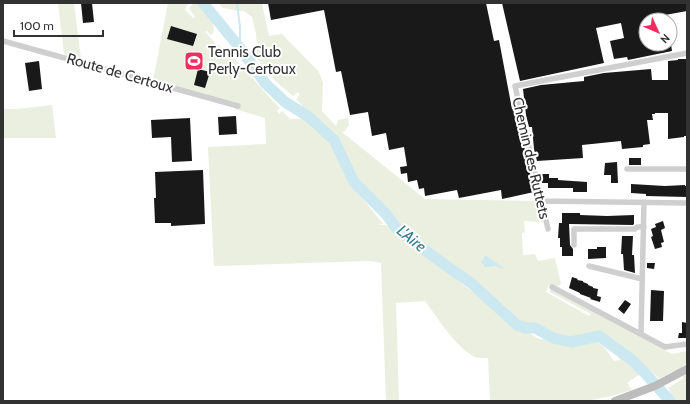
<svg xmlns="http://www.w3.org/2000/svg" width="690" height="404" font-family="Cabin,sans-serif">
<rect width="100%" height="100%" fill="#fff"/>
<!-- green -->
<path fill="#ebefe0" d="M 58,3 L 74,3 L 81,59 L 64,54 Z
M 168,3 L 188,3 L 185,10 L 193,18 L 195,17 L 189,8 L 194,3 L 198,3 L 212,20 L 214,28 L 213,33 L 211,35 L 207,31 L 205,32 L 217,45 L 218,44 L 224,50 L 226,49 L 272,100 L 280,108 L 277,111 L 279,114 L 282,111 L 290,119 L 301,119 L 308,121 L 331,143 L 344,167 L 348,180 L 383,224 L 377,225 L 385,225 L 391,227 L 393,231 L 408,240 L 471,291 L 485,298 L 501,313 L 502,317 L 515,328 L 524,332 L 527,331 L 537,338 L 562,344 L 578,344 L 580,342 L 596,341 L 604,347 L 614,361 L 620,360 L 617,355 L 621,354 L 639,372 L 639,375 L 627,383 L 632,390 L 615,395 L 587,401 L 490,401 L 488,358 C 483,358 477,359 473,356 C 454,345 438,318 425,301 L 396,303 L 399,401 L 386,401 L 381,263 L 370,261 L 214,266 L 208,147 L 266,144 L 265,118 L 235,109 L 237,104 L 153,80 Z
M 218,3 L 262,3 L 269,36 L 282,34 L 319,72 L 323,83 L 322,111 L 336,126 L 338,120 L 348,118 L 349,125 L 345,131 L 342,132 L 425,199 L 539,201 L 545,222 L 524,221 L 525,232 L 522,233 L 523,255 L 535,254 L 538,261 L 555,258 L 561,284 C 557,287 554,288 549,285 L 546,292 L 589,316 L 591,314 L 550,292 L 550,290 L 552,289 L 672,354 L 687,351 L 687,363 L 684,365 L 687,368 L 687,401 L 675,401 L 668,388 L 684,378 L 674,371 L 659,379 C 641,360 619,345 598,331 L 589,336 L 577,339 L 568,339 L 551,335 L 535,326 L 516,320 L 475,281 L 455,265 L 442,258 L 412,235 L 396,222 L 389,211 L 381,205 L 356,181 L 341,147 L 331,133 L 309,113 L 296,99 L 300,95 L 298,92 L 293,96 C 277,83 261,69 253,50 L 257,47 L 256,34 L 252,17 L 244,11 L 239,11 L 223,8 Z
M 52,105 L 56,138 L 3,138 L 3,109 L 17,109 Z"/>
<!-- water -->
<path fill="#cce8f0" d="M 485,256 L 486,256 L 504,268 L 503,269 L 496,266 L 485,267 L 481,262 Z"/>
<g fill="none" stroke-linecap="round" stroke-linejoin="round">
<!-- stream -->
<path stroke="#cce8f0" stroke-width="2" d="M 237,3 L 240,27 L 240,48"/>
<!-- river -->
<path stroke="#cce8f0" stroke-width="11" d="M 203,3 L 240,48 L 265,83 L 285,102 L 309,117 L 334,140 L 354,182 L 386,214 L 397,229 L 441,262 L 471,283 L 517,325 L 525,328 L 535,328 L 553,338 L 571,342 L 599,336 L 632,360 L 645,373 L 670,401"/>
</g>
<!-- building -->
<path fill="#191919" d="M 81,3 L 92,3 L 94,22 L 83,23 Z
M 268,3 L 486,3 L 494,41 L 499,40 L 512,109 L 516,108 L 534,192 L 502,199 L 501,190 L 459,198 L 457,190 L 425,196 L 424,188 L 419,189 L 417,180 L 408,182 L 407,173 L 401,174 L 400,167 L 407,166 L 404,147 L 389,150 L 386,133 L 372,136 L 368,112 L 350,115 L 341,71 L 336,72 L 324,10 L 271,20 Z
M 502,3 L 687,3 L 687,11 L 665,15 L 666,20 L 646,20 L 646,44 L 671,44 L 672,51 L 628,60 L 627,57 L 614,59 L 610,41 L 624,38 L 621,23 L 596,28 L 604,63 L 520,81 Z
M 171,26 L 197,34 L 193,46 L 167,39 Z
M 678,59 L 687,59 L 687,136 L 684,136 L 684,137 L 668,139 L 668,113 L 655,113 L 655,114 L 652,114 L 653,120 L 647,120 L 650,144 L 643,145 L 643,147 L 622,149 L 621,141 L 582,145 L 583,158 L 537,161 L 534,149 L 532,127 L 529,127 L 526,115 L 523,89 L 541,85 L 584,81 L 584,77 L 604,73 L 651,69 L 652,80 L 668,80 L 668,61 L 678,60 Z
M 39,61 L 42,89 L 29,91 L 25,63 Z
M 198,69 L 210,72 L 205,88 L 194,85 Z
M 236,116 L 237,134 L 219,135 L 218,117 Z
M 190,118 L 192,161 L 172,162 L 171,137 L 152,138 L 151,120 Z
M 629,158 L 641,158 L 641,165 L 629,165 Z
M 617,162 L 618,183 L 611,183 L 611,175 L 604,175 L 605,163 Z
M 203,170 L 205,224 L 171,226 L 171,223 L 155,223 L 154,198 L 156,198 L 155,172 Z
M 542,174 L 549,174 L 549,178 L 558,178 L 558,180 L 587,182 L 587,192 L 573,192 L 573,188 L 548,188 L 548,183 L 542,183 Z
M 631,184 L 665,186 L 685,185 L 685,186 L 687,186 L 687,197 L 646,196 L 646,194 L 631,193 Z
M 562,213 L 580,213 L 580,215 L 607,216 L 634,215 L 634,224 L 633,225 L 569,224 L 570,245 L 573,249 L 573,256 L 562,256 L 562,247 L 560,247 L 560,238 L 558,238 L 559,223 L 562,223 Z
M 663,221 L 665,228 L 661,230 L 664,242 L 661,243 L 662,247 L 655,249 L 651,237 L 653,236 L 651,229 L 656,227 L 655,224 Z
M 622,236 L 633,236 L 632,255 L 634,255 L 635,273 L 624,270 L 623,254 L 621,254 Z
M 597,247 L 606,247 L 606,258 L 588,259 L 588,249 L 597,249 Z
M 647,263 L 655,263 L 654,269 L 647,268 Z
M 572,277 L 578,279 L 577,280 L 583,281 L 583,282 L 588,284 L 588,285 L 593,287 L 593,288 L 598,289 L 597,296 L 601,297 L 600,302 L 590,299 L 591,298 L 580,294 L 580,293 L 569,288 Z
M 651,290 L 664,291 L 663,321 L 650,321 Z
M 625,300 L 631,304 L 624,314 L 618,309 Z
M 682,322 L 687,323 L 687,338 L 678,338 L 679,333 L 682,333 Z"/>
<g fill="none" stroke-linecap="round" stroke-linejoin="round">
<!-- street -->
<path stroke="#cfcfcf" stroke-width="5.5" d="M 3,41 L 238,106
M 627,169 L 687,169
M 540,201 L 687,203
M 548,229 L 515,86 L 687,53
M 574,245 L 574,229 L 635,229 L 637,227 L 644,227
M 589,266 L 642,279
M 552,287 L 665,347 L 687,344
M 641,334 L 644,202"/>
<!-- secondary -->
<path stroke="#bcbcbc" stroke-width="8" d="M 615,401 L 655,386 L 687,369"/>
</g>
<!-- icons -->
<defs>
<g id="stadium-square" transform="scale(1)"><rect x="-9" y="-9" width="18" height="18" rx="4" fill="#f12c5f" stroke="#fff"/><path d="M0-5a6.5 5 0 1 0 0 10a6.5 5 0 1 0 0-10ZM-3.5-1.8h7v3.6h-7Z" fill="#fff"/></g>
</defs>
<g fill-rule="evenodd">
<use href="#stadium-square" x="194" y="61"/>
</g>
<g text-anchor="middle" stroke-width="4" stroke-linejoin="round" paint-order="stroke">
<!-- poi labels -->
<g font-size="15" fill="#323232" stroke="#fff" text-anchor="start">
<text x="208" y="57">Tennis Club<tspan x="208" dy="17">Perly-Certoux</tspan></text>
</g>
<!-- street labels -->
<g font-size="15" fill="#323232" stroke="#fff">
<text transform="translate(120 73) rotate(16)" y="5">Route de Certoux</text>
<text transform="translate(531 158) rotate(77)" y="5">Chemin des Ruttets</text>
</g>
<!-- water labels -->
<g font-size="16" font-style="italic" fill="#357c8e" stroke="#fff">
<text transform="translate(412 238) rotate(39)" y="6">L'Aire</text>
</g>
</g>
<!-- border -->
<rect width="690" height="404" fill="none" stroke="#323232" stroke-width="8"/>
<!-- north arrow -->
<g transform="translate(658 32) rotate(134)"><circle r="19" fill="#ffffff" stroke="#adadad"/>
<path d="M0-3L7 15L0 10L-7 15Z" fill="#f12c5f"/>
<text y="-6" font-size="11" font-weight="bold" text-anchor="middle" fill="#323232">N</text>
</g>
<!-- scale -->
<path d="M14 30v6h89v-6" fill="none" stroke="#323232" stroke-width="2"/>
<text x="20" y="30" font-size="12" fill="#323232" stroke="#ffffff" stroke-width="3" paint-order="stroke">100 m</text>
</svg>
